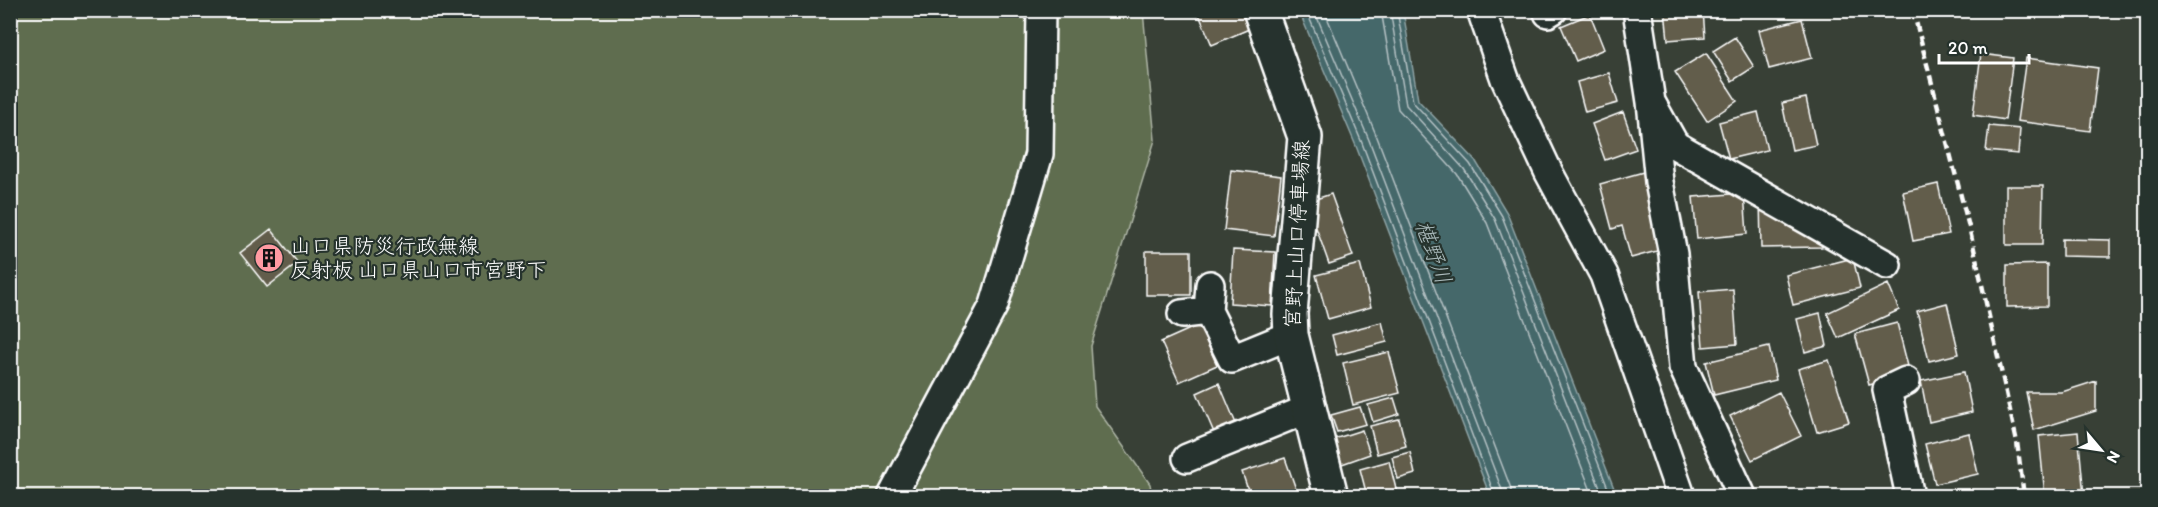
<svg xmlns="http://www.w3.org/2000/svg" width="2158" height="507" font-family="Itim,'Klee One',sans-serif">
<rect width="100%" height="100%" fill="#384036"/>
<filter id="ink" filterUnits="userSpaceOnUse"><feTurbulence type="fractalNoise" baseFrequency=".0167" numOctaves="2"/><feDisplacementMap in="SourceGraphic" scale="12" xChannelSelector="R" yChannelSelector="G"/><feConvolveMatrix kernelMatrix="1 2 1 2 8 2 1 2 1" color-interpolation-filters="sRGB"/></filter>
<g filter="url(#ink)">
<!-- green -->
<path fill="#5f6d4f" stroke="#afb6a7" stroke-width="1.5" d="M 10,11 L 1143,11 L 1155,140 L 1091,346 L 1095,406 L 1150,484 L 1152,496 L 11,496 Z"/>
<!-- water -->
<path fill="#45676b" stroke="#8fa4a6" stroke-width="1.5" d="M 1299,11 L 1403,11 L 1418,100 L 1475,160 L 1507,213 L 1617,496 L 1490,496 L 1356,146 Z"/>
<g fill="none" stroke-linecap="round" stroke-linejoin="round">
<!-- shore -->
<path stroke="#b5c2c4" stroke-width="1.5" d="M 1306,10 L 1362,143 L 1495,496
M 1314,10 L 1369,140 L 1502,490 L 1503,496
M 1324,10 L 1377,137 L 1510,486 L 1512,496
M 1381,10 L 1398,109 L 1457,174 L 1487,223 L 1593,496
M 1390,10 L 1406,105 L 1464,169 L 1495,219 L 1603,496
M 1397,10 L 1413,102 L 1470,164 L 1502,216 L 1611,496"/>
</g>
<!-- building -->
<path fill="#625d4b" stroke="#fff" stroke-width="1.5" d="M 1197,10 L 1241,10 L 1249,29 L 1212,45 Z
M 1665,10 L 1703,10 L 1705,37 L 1668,40 Z
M 1590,14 L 1604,49 L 1576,61 L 1561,26 Z
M 1802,19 L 1812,58 L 1769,69 L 1759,30 Z
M 1735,37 L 1754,67 L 1732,81 L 1713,51 Z
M 1706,53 L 1737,101 L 1707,121 L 1675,72 Z
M 1981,54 L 2013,58 L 2005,120 L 1973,115 Z
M 2026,58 L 2098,68 L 2090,131 L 2017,121 Z
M 1609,73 L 1618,103 L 1585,112 L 1577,82 Z
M 1806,98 L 1816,145 L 1792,150 L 1782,103 Z
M 1623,112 L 1636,149 L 1605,160 L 1592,124 Z
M 1758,112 L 1767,150 L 1729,159 L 1719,122 Z
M 1989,126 L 2020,129 L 2018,154 L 1986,151 Z
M 1231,170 L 1281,176 L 1274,236 L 1224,230 Z
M 1647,171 L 1668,248 L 1631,258 L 1622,226 L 1612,229 L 1600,184 Z
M 1938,184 L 1949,234 L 1913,241 L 1903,192 Z
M 2006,186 L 2043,186 L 2042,245 L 2006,245 Z
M 1744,193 L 1747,234 L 1697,239 L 1693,197 Z
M 1331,194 L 1353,256 L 1329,264 L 1307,202 Z
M 1760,197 L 1822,231 L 1822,247 L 1761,248 Z
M 271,229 L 298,263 L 267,287 L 240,253 Z
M 2062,239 L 2110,240 L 2110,257 L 2062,256 Z
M 1233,250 L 1275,252 L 1272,306 L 1230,303 Z
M 1146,251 L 1191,251 L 1191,295 L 1146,295 Z
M 1853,258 L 1860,288 L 1793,305 L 1786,275 Z
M 1360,264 L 1371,307 L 1328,319 L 1316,275 Z
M 2047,264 L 2047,306 L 2007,307 L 2007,265 Z
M 1888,284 L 1899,310 L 1838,338 L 1827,313 Z
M 1733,289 L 1737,344 L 1703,347 L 1699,292 Z
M 1947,303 L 1959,354 L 1929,361 L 1917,311 Z
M 1820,313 L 1827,346 L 1805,352 L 1797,319 Z
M 1382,322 L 1387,342 L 1337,355 L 1332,335 Z
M 1897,323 L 1910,374 L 1869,385 L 1855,334 Z
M 1199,325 L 1217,365 L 1179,382 L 1161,342 Z
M 1769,347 L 1776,380 L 1714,395 L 1706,362 Z
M 1389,352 L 1400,393 L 1353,405 L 1343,363 Z
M 1829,360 L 1849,422 L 1817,432 L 1798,369 Z
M 1964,372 L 1972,412 L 1929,422 L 1921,381 Z
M 2096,381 L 2096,411 L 2034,430 L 2026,392 L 2062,392 Z
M 1219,383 L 1237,426 L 1215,435 L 1197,393 Z
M 1779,392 L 1801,436 L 1752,460 L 1730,416 Z
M 1394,398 L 1399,414 L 1373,422 L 1368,405 Z
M 1360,407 L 1366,424 L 1337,432 L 1331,415 Z
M 1399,419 L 1406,446 L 1377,454 L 1370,426 Z
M 1362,430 L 1370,454 L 1342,464 L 1334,439 Z
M 2078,432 L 2084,496 L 2045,496 L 2039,436 Z
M 1969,433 L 1978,474 L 1935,484 L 1925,444 Z
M 1410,452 L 1415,474 L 1398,479 L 1392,457 Z
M 1285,458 L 1297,492 L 1284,496 L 1250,496 L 1242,472 Z
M 1389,461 L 1397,493 L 1382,496 L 1367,496 L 1360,469 Z"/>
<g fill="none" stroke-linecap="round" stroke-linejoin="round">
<!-- minor casing -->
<g stroke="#fff" stroke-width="32">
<path id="minor" d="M 1481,10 L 1505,79 L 1549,173 L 1604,275 L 1681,496
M 1637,10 L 1651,102 L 1675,145 L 1887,265
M 1548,13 L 1553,10
M 1651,102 L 1659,182 L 1673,254 L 1683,367 L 1742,496
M 1210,285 L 1208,311 L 1232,359 L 1291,335
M 1182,314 L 1208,311
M 1906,381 L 1887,390 L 1910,496
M 1187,458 L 1308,409
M 892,496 L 994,305 L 1039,154 L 1041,10"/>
</g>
<!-- secondary casing -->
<g stroke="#fff" stroke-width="38">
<path id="secondary" d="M 1260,10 L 1305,137 L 1296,243 L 1290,314 L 1291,335 L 1331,496"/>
</g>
<!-- minor -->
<use href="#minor" stroke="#26332d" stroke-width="27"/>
<!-- secondary -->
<use href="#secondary" stroke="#26332d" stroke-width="33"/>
<!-- rail -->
<path stroke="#fff" stroke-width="4.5" stroke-dasharray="9 4.5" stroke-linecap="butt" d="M 1913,10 L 1970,231 L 2017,442 L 2024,496"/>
</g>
</g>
<!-- icons -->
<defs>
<g id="building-disc" transform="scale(1.5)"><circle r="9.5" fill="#ff9aa2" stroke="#26332d"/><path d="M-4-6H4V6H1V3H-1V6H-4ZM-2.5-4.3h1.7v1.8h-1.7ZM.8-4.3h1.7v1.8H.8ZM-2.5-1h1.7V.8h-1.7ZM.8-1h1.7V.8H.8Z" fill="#111"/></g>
</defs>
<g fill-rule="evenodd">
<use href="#building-disc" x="269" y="258"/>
</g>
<g text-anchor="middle" stroke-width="4.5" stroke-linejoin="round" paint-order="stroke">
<!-- street labels -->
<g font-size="21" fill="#fff" stroke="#26332d">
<text transform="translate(1297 234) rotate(-87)" y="7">宮野上山口停車場線</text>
</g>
<!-- poi labels -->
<g font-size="21" fill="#fff" stroke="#26332d" text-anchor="start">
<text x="290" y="253">山口県防災行政無線<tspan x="290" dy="24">反射板 山口県山口市宮野下</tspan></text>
</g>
<!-- water labels -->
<g font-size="22" font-style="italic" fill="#abbbbc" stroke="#26332d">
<text transform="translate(1434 252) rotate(70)" y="8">椹野川</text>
</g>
</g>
<!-- margin -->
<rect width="2158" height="507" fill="none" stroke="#26332d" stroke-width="36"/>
<rect x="18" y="18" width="2122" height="471" fill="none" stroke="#fff" stroke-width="2" filter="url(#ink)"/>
<!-- north arrow -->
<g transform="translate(2101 450) rotate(119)" stroke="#26332d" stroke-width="4.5" paint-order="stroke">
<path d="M0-4.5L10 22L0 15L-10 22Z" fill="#ffffff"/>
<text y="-9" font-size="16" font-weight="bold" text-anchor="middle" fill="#ffffff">N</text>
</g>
<!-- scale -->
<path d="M1939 54v9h90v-9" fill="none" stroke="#ffffff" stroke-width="3"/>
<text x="1948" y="54" font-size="18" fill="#ffffff" stroke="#26332d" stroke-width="4.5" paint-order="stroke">20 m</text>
</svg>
